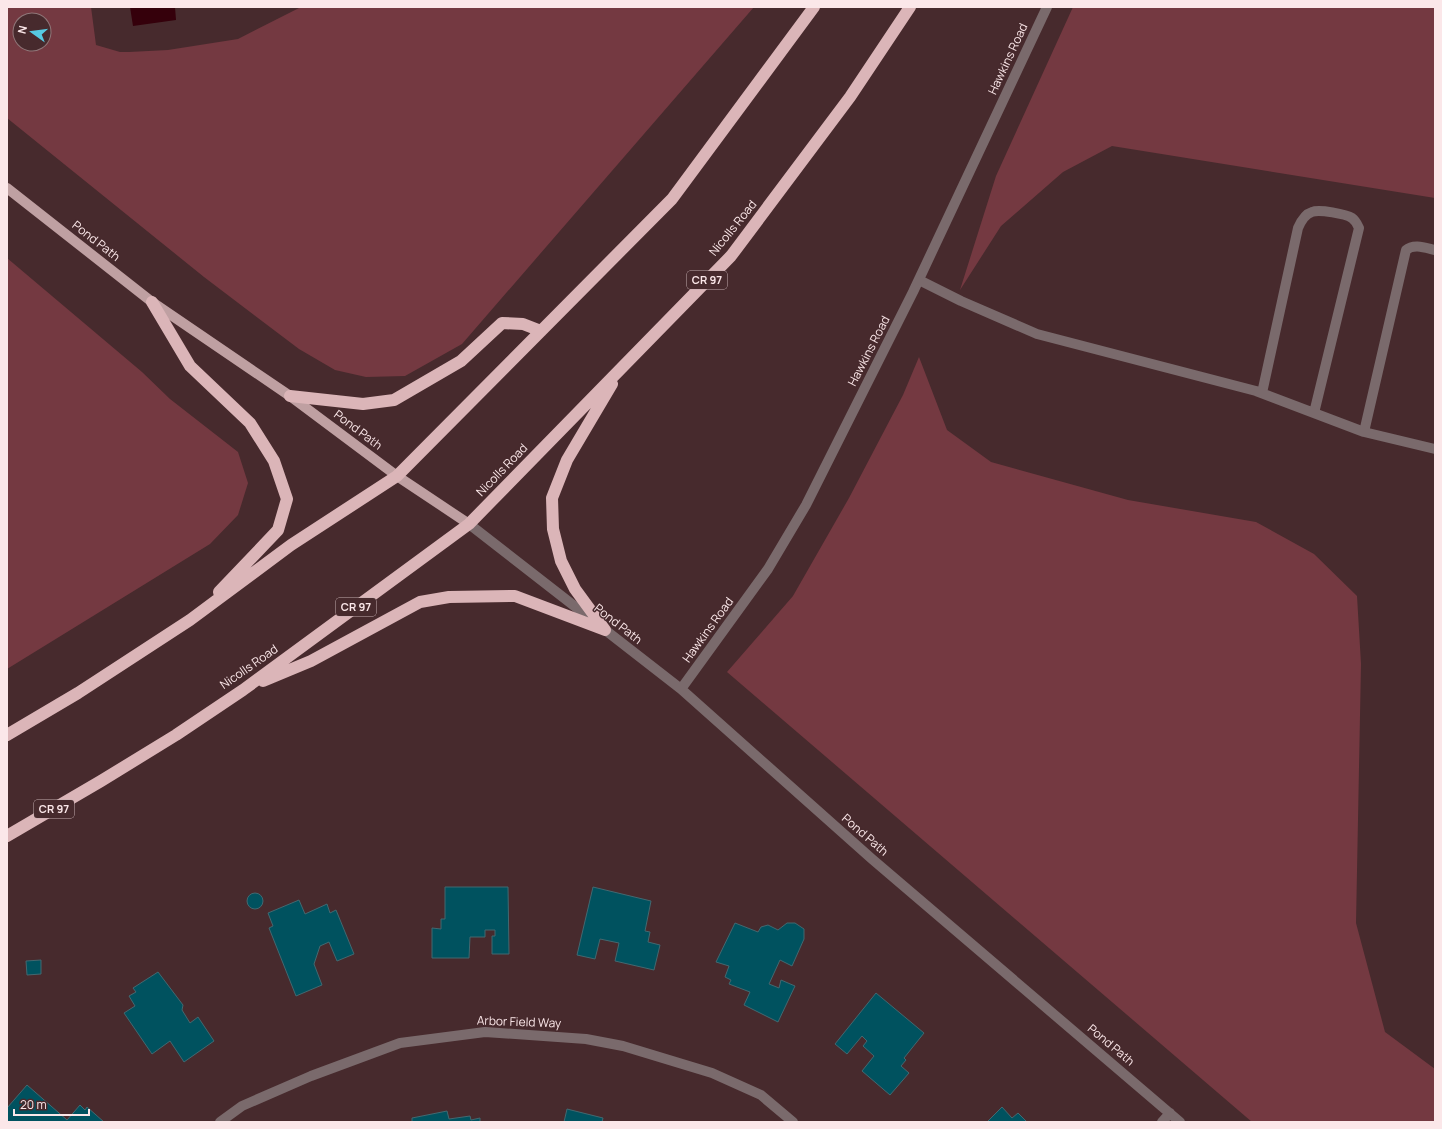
<svg xmlns="http://www.w3.org/2000/svg" width="1442" height="1129" font-family="Manrope,sans-serif">
<rect width="100%" height="100%" fill="#472a2d"/>
<!-- green -->
<path fill="#743941" fill-rule="evenodd" d="M 7,7 L 91,7 L 96,45 L 120,52 L 129,52 L 168,50 L 238,39 L 301,7 L 754,7 L 462,344 L 405,376 L 366,377 L 335,370 L 299,349 L 204,277 L 7,118 ZM 20,20 L 44,20 L 44,44 L 20,44 Z
M 1073,7 L 1435,7 L 1435,198 L 1112,146 L 1063,172 L 1001,226 L 960,290 L 996,176 Z
M 7,258 L 142,372 L 170,399 L 238,452 L 248,483 L 238,515 L 210,544 L 7,669 Z
M 919,357 L 947,430 L 991,462 L 1128,500 L 1256,522 L 1314,554 L 1357,596 L 1361,664 L 1356,923 L 1385,1032 L 1435,1069 L 1435,1122 L 1252,1122 L 727,672 L 793,596 L 849,498 L 903,395 Z"/>
<!-- water -->
<path fill="#35000b" d="M 130,7 L 175,7 L 176,20 L 133,26 Z"/>
<!-- building -->
<path fill="#00525f" stroke="#436870" d="M 445,887 L 508,887 L 509,954 L 492,954 L 492,936 L 495,936 L 495,930 L 485,930 L 485,937 L 470,937 L 469,958 L 432,958 L 432,928 L 441,929 L 441,919 L 445,919 Z
M 593,887 L 651,901 L 645,931 L 650,932 L 648,942 L 660,945 L 654,970 L 615,961 L 619,943 L 600,939 L 595,959 L 577,955 Z
M247 901a8 8 0 1 1 16 0a8 8 0 1 1-16 0Z
M 299,900 L 305,914 L 327,904 L 330,913 L 336,910 L 354,954 L 337,961 L 329,942 L 320,946 L 314,964 L 322,985 L 296,996 L 269,928 L 273,926 L 268,913 Z
M 735,923 L 758,932 L 761,927 L 768,925 L 778,930 L 787,923 L 795,923 L 804,929 L 804,939 L 792,966 L 780,960 L 769,984 L 779,988 L 781,980 L 795,986 L 778,1022 L 744,1005 L 750,992 L 729,984 L 731,980 L 725,977 L 729,966 L 716,962 Z
M 41,960 L 41,974 L 27,975 L 26,961 Z
M 158,972 L 183,1005 L 182,1010 L 190,1023 L 198,1017 L 214,1041 L 184,1062 L 170,1041 L 152,1054 L 124,1013 L 135,1006 L 129,996 L 136,992 L 133,988 Z
M 876,993 L 924,1033 L 904,1058 L 906,1060 L 901,1066 L 909,1073 L 890,1095 L 862,1071 L 874,1056 L 863,1046 L 867,1041 L 862,1036 L 847,1054 L 835,1044 Z
M 27,1085 L 67,1120 L 80,1105 L 85,1110 L 87,1107 L 104,1122 L 7,1122 L 7,1108 Z
M 1002,1107 L 1012,1118 L 1018,1113 L 1027,1122 L 987,1122 Z
M 567,1109 L 603,1118 L 602,1122 L 564,1122 Z
M 447,1111 L 449,1119 L 470,1116 L 471,1120 L 480,1118 L 480,1122 L 412,1122 L 412,1118 Z"/>
<g fill="none" stroke-linecap="round" stroke-linejoin="round">
<!-- minor -->
<path stroke="#7a6a6c" stroke-width="10" d="M 919,280 L 961,301 L 1037,334 L 1256,391 L 1364,432 L 1435,449
M 1262,393 L 1298,228 C 1301,221 1305,214 1312,212 C 1319,209 1346,214 1352,218 C 1356,221 1357,224 1359,228 L 1314,413
M 1364,432 L 1406,250 C 1414,243 1426,248 1435,250
M 469,524 L 681,689 L 872,859 L 1180,1122
M 681,689 L 768,569 L 806,505 L 913,292 L 1047,7
M 220,1122 L 242,1106 L 311,1076 L 400,1043 L 485,1032 L 586,1039 L 623,1046 L 712,1073 L 761,1095 L 793,1122
M 1162,1122 L 1170,1113"/>
<!-- major -->
<path stroke="#bfa0a2" stroke-width="10" d="M 7,188 L 152,302 L 290,396 L 397,476 L 469,524"/>
<!-- highway -->
<path stroke="#dbb5b8" stroke-width="12" d="M 152,302 L 190,366 L 250,423 L 274,461 L 287,499 L 278,530 L 219,592
M 290,396 L 363,404 L 394,400 L 461,361 L 502,323 L 523,324 L 541,331
M 605,630 L 575,589 L 561,561 L 553,529 L 552,498 L 567,460 L 612,384
M 263,681 L 311,661 L 420,602 L 449,597 L 515,596 L 605,630
M 7,735 L 78,693 L 190,620 L 291,545 L 397,476 L 672,199 L 814,7
M 7,836 L 101,781 L 176,735 L 243,690 L 469,524 L 731,256 L 850,97 L 910,7"/>
</g>
<g text-anchor="middle" stroke-width="3" stroke-linejoin="round" paint-order="stroke">
<!-- shield labels -->
<g fill="#472a2d" stroke="#c5aeb1" stroke-width="1">
<rect x="687" y="271" width="40" height="18" rx="3"/>
<rect x="336" y="598" width="40" height="18" rx="3"/>
<rect x="34" y="800" width="40" height="18" rx="3"/>
</g>
<g font-size="11" font-weight="bold" fill="#fbe7e9">
<text x="707" y="284">CR 97</text>
<text x="356" y="611">CR 97</text>
<text x="54" y="813">CR 97</text>
</g>
<!-- street labels -->
<g font-size="12" fill="#fbe7e9" stroke="#472a2d">
<text transform="translate(1008 59) rotate(-65)" y="4">Hawkins Road</text>
<text transform="translate(733 228) rotate(-51)" y="4">Nicolls Road</text>
<text transform="translate(96 241) rotate(38)" y="4">Pond Path</text>
<text transform="translate(869 351) rotate(-63)" y="4">Hawkins Road</text>
<text transform="translate(358 430) rotate(37)" y="4">Pond Path</text>
<text transform="translate(502 470) rotate(-46)" y="4">Nicolls Road</text>
<text transform="translate(618 624) rotate(38)" y="4">Pond Path</text>
<text transform="translate(708 630) rotate(-54)" y="4">Hawkins Road</text>
<text transform="translate(249 667) rotate(-35)" y="4">Nicolls Road</text>
<text transform="translate(865 835) rotate(41)" y="4">Pond Path</text>
<text transform="translate(519 1022) rotate(2)" y="4">Arbor Field Way</text>
<text transform="translate(1111 1045) rotate(40)" y="4">Pond Path</text>
</g>
</g>
<!-- border -->
<rect width="1442" height="1129" fill="none" stroke="#fbe7e9" stroke-width="16"/>
<!-- north arrow -->
<g transform="translate(32 32) rotate(284)"><circle r="19" fill="#472a2d" stroke="#8f7678"/>
<path d="M0-3L7 15L0 10L-7 15Z" fill="#56c9e1"/>
<text y="-6" font-size="11" font-weight="bold" text-anchor="middle" fill="#fbe7e9">N</text>
</g>
<!-- scale -->
<path d="M14 1109v6h75v-6" fill="none" stroke="#fbe7e9" stroke-width="2"/>
<text x="20" y="1109" font-size="12" fill="#fbe7e9" stroke="#472a2d" stroke-width="3" paint-order="stroke">20 m</text>
</svg>
